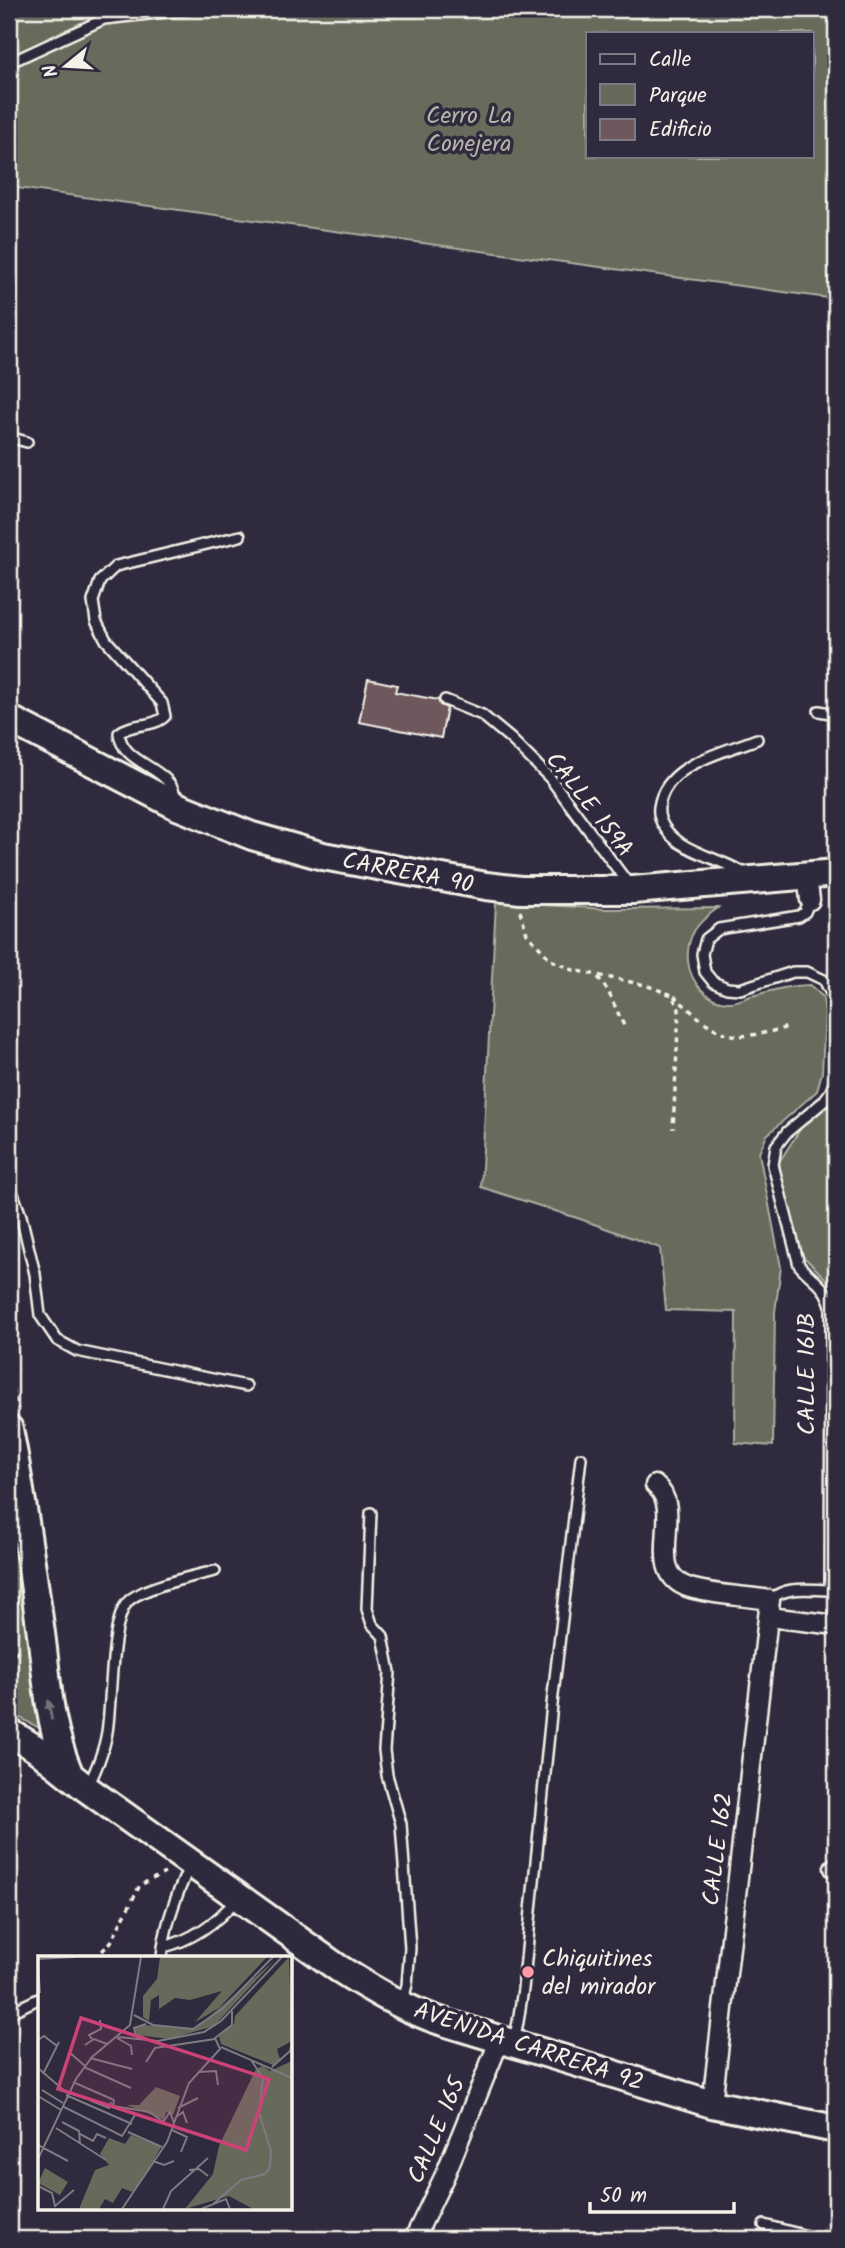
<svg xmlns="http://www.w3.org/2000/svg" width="845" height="2248" font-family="Kalam,sans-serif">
<rect width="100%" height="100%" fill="#2f2a3d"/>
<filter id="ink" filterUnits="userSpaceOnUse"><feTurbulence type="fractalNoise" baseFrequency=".0143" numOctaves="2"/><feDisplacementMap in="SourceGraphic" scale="14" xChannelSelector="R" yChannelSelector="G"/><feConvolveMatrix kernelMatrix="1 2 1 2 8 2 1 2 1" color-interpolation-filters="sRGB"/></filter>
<g filter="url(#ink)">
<!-- green -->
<path fill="#676a5b" stroke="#aeaea2" stroke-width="2" fill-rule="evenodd" d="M 9,9 L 836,9 L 836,299 L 9,187 ZM 588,33 L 812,33 L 812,156 L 588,156 Z
M 496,902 L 607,909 L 718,908 C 698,922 686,935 688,961 C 690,982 708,1003 730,1002 C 737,1002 745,998 751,996 C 771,991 789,985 810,985 L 823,997 L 825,1013 L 822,1072 L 817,1091 L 767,1135 L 759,1153 L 781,1267 L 775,1312 L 773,1446 L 735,1443 L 736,1312 L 666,1310 L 660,1248 L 583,1220 L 481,1187 Z
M 836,1104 L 836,1289 L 803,1256 L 785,1196 L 779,1162 L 812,1111 Z
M 9,1492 L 54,1736 L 9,1712 L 9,1599 L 12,1589 L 9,1558 Z"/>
<!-- building -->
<path fill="#6e585d" stroke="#f4f1e8" stroke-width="2" d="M 368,679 L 397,685 L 395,692 L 438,700 L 440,705 L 447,708 L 441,738 L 359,722 Z"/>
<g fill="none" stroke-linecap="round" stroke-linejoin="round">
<!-- lane casing -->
<g stroke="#f4f1e8" stroke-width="14">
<path id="lane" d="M 9,63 L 104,19 L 193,9
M 9,437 L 27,442
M 445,700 L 482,715 L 511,739 L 550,778 L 630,886
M 819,711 L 836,714
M 176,800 C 173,766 122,766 119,733 C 133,722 153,728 165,716 L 162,703 L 106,640 L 96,621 L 93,601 L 100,581 L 116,566 L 240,536
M 744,873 C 724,861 700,856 680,843 C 669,835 657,822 659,807 C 665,764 722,753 757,739
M 9,1183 L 21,1216 L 35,1274 L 40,1315 L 57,1340 L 77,1351 L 246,1386
M 371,1513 L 367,1609 L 372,1624 L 383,1636 L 390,1672 L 384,1750 L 387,1775 L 401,1824 L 410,1948 L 407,1985 L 402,2003
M 770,1600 C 786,1585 809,1590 830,1590 L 831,1306 C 825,1284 813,1281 799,1265 L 773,1165 L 776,1146 L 787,1132 L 823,1102 L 831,1091 L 836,1078 L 834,999 L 824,980 L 807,972 L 793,972 L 740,989 L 727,988 L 713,982 L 705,972 L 702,954 L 706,939 L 719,929 L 799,916 L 805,912 L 810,900
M 88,1787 C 96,1769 104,1751 107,1732 C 112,1701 110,1627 126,1604 C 136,1588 195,1576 215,1571
M 163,1947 C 193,1940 217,1922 237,1899
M 162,1958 C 164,1926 177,1893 190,1865
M 9,2013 L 40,1998
M 514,2040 L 518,2022 L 523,1989 L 553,1695 L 581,1458
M 764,2225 L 819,2239"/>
</g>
<!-- street casing -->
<g stroke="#f4f1e8" stroke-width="23">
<path id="street" d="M 807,876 L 810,900
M 655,1485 C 687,1510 641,1573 690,1588 C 713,1595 746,1596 770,1600 L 712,2104
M 769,1617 L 836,1625
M 834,1868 L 836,1868
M 414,2239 L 445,2175 L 500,2039
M 834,2239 L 836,2230"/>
</g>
<!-- secondary casing -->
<g stroke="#f4f1e8" stroke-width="32">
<path id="secondary" d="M 9,719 L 177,806 L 252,836 L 323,856 L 486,886 L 521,890 L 633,890 L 836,873
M 9,1429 C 22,1494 31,1560 40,1626 C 48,1681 47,1721 69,1773
M 9,1732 L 38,1750 L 87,1789 L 338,1968 C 371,1989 406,2010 443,2022 L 712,2104 L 836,2129"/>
</g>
<!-- path -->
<path stroke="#f4f1e8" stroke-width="3.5" stroke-dasharray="5 5" stroke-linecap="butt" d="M 520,911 L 527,934 L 551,960 L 573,970 L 645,985 L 672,995 L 679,1009 L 673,1129
M 598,977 L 608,991 L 625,1028
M 674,996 C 720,1037 727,1044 788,1027
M 9,1379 L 18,1409
M 9,1662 L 20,1647
M 95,1958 L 111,1942 L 140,1885 L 165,1873"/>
<!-- lane -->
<use href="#lane" stroke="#2f2a3d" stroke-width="9"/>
<!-- street -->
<use href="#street" stroke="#2f2a3d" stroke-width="18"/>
<!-- secondary -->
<use href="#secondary" stroke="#2f2a3d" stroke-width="26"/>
</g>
<!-- one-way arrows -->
<defs><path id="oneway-solid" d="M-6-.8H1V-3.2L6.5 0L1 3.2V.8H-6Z" transform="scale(1.75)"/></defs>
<use fill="#747079" href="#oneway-solid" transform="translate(50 1710) rotate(-99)"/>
</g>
<!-- markers -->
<circle fill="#ff9aa2" stroke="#2f2a3d" stroke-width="2.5" cx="528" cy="1972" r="7"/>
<g text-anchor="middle" stroke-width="7" stroke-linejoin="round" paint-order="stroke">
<!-- park labels -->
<g font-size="24" fill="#b5b4a9" stroke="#2f2a3d">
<text x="469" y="123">Cerro La<tspan x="469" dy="28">Conejera</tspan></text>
</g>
<!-- street labels -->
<g font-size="24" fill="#f4f1e8" stroke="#2f2a3d">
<text transform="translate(590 804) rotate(52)" y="8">CALLE 159A</text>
<text transform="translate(408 872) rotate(11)" y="8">CARRERA 90</text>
<text transform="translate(806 1374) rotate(-90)" y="8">CALLE 161B</text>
<text transform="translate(717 1849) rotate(-83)" y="8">CALLE 162</text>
<text transform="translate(529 2046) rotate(18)" y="8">AVENIDA CARRERA 92</text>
<text transform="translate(436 2130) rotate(-67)" y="8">CALLE 165</text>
</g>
<!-- poi labels -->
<g font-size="24" fill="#f4f1e8" stroke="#2f2a3d" text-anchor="start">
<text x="542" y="1966">Chiquitines<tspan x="542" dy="28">del mirador</tspan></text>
</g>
</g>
<!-- overview -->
<g transform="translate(38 1956)">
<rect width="254" height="254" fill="#2f2a3d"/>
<path d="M 122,1 L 229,1 L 181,52 L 164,62 L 157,66 L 184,35 L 152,44 L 137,42 L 121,53 L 121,39 L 113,44 L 111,65 L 105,61 L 105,40 L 119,23 ZM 251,1 L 254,85 L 239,93 L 242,103 L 235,109 L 183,88 L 181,80 L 196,68 L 197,60 ZM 236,5 L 176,70 L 131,83 L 99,79 L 97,72 L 107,69 L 157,73 ZM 254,105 L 254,253 L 215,253 L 191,240 L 147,253 L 175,218 L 181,190 L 218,113 L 224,110 L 232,115 ZM 118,131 L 142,140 L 135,159 L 128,156 L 126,164 L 89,149 L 101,149 ZM 93,179 L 123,191 L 105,223 L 94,236 L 84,232 L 75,247 L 67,243 L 61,253 L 41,253 L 57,214 L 71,209 L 62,198 L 71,182 L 87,188 ZM 7,212 L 30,226 L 22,239 L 0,227 Z" fill="#676a5b"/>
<path fill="none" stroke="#7e7a81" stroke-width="2" d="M 0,3 L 37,1M 0,8 L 2,37M 96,59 L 115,69 L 155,73 L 185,52 L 235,1M 80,81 L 120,85 L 166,76 L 183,65 L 244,1M 105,81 L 98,79 L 96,72 L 108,68M 79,82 L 93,90 L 94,99M 54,83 L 51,79 L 63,73 L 62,64M 0,84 L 6,80 L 19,90M 47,89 L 56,83 L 69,88M 183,91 L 254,122M 31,96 L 47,110M 52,102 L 94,113M 108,106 L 117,92 L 177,83M 46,111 L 93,132M 234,111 L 252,95 L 254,86M 0,112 L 29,137M 161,116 L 178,115 L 180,129M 5,118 L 21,86M 35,126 L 76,144M 4,134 L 25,147M 28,139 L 94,168M 0,140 L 23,154M 51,144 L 71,152 L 73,146M 76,144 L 75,150 L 112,156 L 125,166 L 132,156 L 136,167M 24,150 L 84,180 L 97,159M 140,152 L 160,142M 137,162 L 145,156 L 149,167M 24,166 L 41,175 L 42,188M 18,172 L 68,204M 134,174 L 149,181 L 143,196M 90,176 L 124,191M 42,178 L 55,185 L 59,178 L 68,182M 0,189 L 30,205M 0,203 L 38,123 L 54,101 L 92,69 L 103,1M 115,205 L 126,209 L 136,205M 151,214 L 161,213 L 170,220M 0,230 L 14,237 L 17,250 L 36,234M 174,249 L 203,224 L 227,218 L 232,211 L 233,195 L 221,157 L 225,122 L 213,104M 84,253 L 129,186 L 151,127 L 182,93 L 177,82 L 194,69 L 194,55M 125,253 L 133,235 L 170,202M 163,253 L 188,243 L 192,253"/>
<path fill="#cc4377" fill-opacity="0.15" stroke="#cc4377" stroke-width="3.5" d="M 43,62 L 231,123 L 208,194 L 20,133 Z"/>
<rect width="254" height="254" fill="none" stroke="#f4f1e8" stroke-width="3.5"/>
</g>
<!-- margin -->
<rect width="845" height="2248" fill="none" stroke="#2f2a3d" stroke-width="35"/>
<rect x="18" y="18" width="810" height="2213" fill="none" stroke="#f4f1e8" stroke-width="2.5" filter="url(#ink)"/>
<!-- legend -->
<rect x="586" y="32" width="228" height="126" fill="#2f2a3d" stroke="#7e7a81" stroke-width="2"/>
<rect x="600" y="54" width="35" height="10" fill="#2f2a3d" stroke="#7e7a81" stroke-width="2"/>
<text x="649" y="66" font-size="21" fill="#f4f1e8">Calle</text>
<rect x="600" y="84" width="35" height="21" fill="#676a5b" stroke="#7e7a81" stroke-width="2"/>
<text x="649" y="102" font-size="21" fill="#f4f1e8">Parque</text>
<rect x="600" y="119" width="35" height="21" fill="#6e585d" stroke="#7e7a81" stroke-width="2"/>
<text x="649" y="136" font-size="21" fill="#f4f1e8">Edificio</text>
<!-- north arrow -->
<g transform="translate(66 66) rotate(252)" stroke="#2f2a3d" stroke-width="5" paint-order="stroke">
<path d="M0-5L12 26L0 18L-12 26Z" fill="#f4f1e8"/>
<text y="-10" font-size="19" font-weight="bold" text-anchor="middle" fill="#f4f1e8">N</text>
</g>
<!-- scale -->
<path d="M590 2202v10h144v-10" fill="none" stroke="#f4f1e8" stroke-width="3.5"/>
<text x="600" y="2202" font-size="21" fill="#f4f1e8" stroke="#2f2a3d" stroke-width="5" paint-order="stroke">50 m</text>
</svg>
